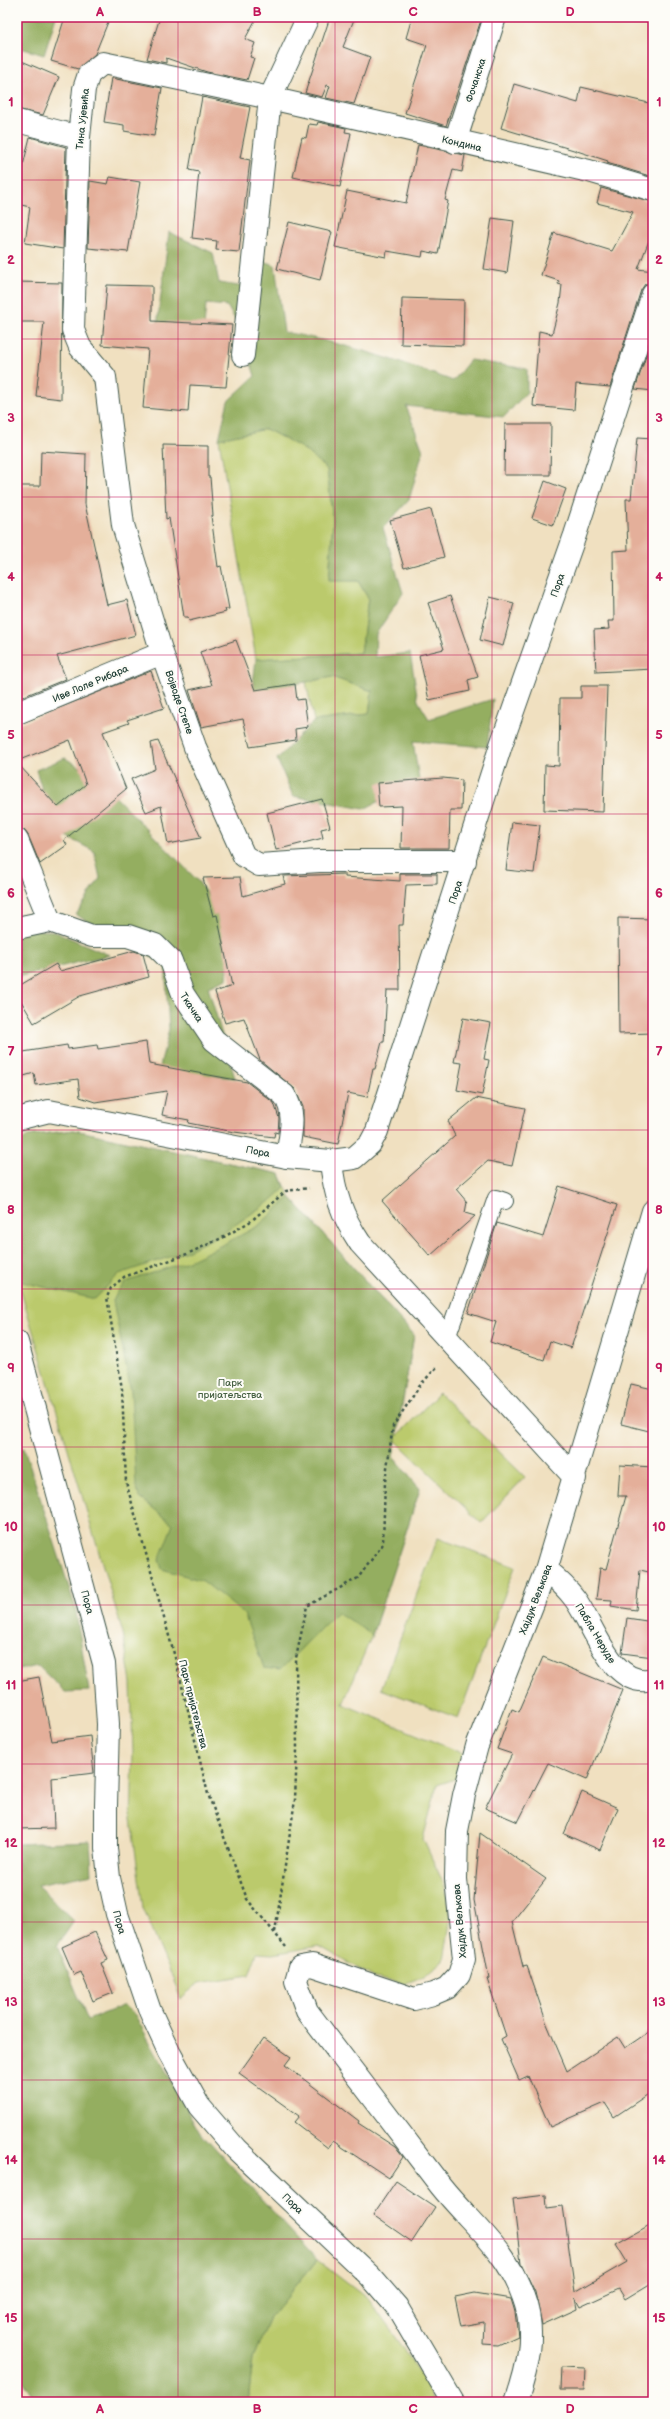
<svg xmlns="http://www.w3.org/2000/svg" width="670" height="2419" font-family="'Balsamiq Sans',sans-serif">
<rect width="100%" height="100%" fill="#fdfcf7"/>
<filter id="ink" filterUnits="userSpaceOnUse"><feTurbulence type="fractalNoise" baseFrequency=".025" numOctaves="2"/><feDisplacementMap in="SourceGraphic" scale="8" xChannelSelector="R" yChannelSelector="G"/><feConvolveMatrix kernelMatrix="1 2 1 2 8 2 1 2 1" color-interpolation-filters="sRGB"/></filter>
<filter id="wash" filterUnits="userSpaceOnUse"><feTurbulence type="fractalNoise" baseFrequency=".012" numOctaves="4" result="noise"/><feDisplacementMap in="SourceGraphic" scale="16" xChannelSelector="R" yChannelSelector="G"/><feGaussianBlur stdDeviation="0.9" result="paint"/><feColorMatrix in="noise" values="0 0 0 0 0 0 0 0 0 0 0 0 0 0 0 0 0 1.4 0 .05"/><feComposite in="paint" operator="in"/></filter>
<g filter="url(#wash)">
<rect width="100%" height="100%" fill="#f0e0c0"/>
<!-- green -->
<path fill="#bbca6c" stroke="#6d8450" d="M 266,429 L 302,448 L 327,469 L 333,520 L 329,580 L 358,581 L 368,598 L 361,653 L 256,659 L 219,439 Z
M 332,677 L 372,691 L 369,714 L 314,721 L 306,682 Z
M 74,1130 L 280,1174 L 290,1197 L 414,1335 L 397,1436 L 439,1393 L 525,1477 L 481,1523 L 396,1441 L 393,1457 L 420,1489 L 372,1635 L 343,1704 L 466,1755 L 458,1778 L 437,1785 L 423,1839 L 445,1887 L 451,1916 L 444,1961 L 424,1976 L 404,1984 L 375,1978 L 319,1946 L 273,1954 L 257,1953 L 249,1975 L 199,1983 L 181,1998 L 143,1908 L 131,1819 L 133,1754 L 131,1683 L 123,1633 L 17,1278 L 17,1143 L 28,1136 Z
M 438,1538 L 515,1567 L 458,1718 L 381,1689 Z
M 317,2260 L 369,2300 L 412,2360 L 434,2402 L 248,2402 L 253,2358 L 270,2317 Z"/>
<!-- forest -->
<path fill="#94ae60" stroke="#5a764a" d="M 17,17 L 56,17 L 44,55 L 17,47 Z
M 169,232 L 213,253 L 219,283 L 239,286 L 262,261 L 275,265 L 284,332 C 343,343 397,360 453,381 L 470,360 L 527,369 L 527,392 L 504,417 L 406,406 L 423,451 L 409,500 L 383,528 L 403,593 L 376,634 L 375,657 L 410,653 L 418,701 L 429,719 L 493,699 L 487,747 L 413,741 L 419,780 L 364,809 L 293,796 L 277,759 L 314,721 L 369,714 L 372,691 L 332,677 L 252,692 L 256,659 L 361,653 L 368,598 L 358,581 L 329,581 L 333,520 L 327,469 L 302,448 L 266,429 L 219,439 L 228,401 L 255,376 L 240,328 L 227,306 L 206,304 L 204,327 L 157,326 Z
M 65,758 L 96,777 L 198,881 L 231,930 L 227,979 L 208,987 L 235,1078 L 159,1071 L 169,1029 L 165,964 L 76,915 L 100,878 L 94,851 L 55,831 L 36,770 Z
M 17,929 L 53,931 L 109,955 L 17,977 Z
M 74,1130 L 280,1174 L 285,1188 L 273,1199 L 223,1233 L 187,1251 L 119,1274 L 95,1299 L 18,1281 L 17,1143 L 28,1136 Z
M 290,1197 L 414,1335 L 393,1457 L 420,1489 L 372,1635 L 337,1612 L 280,1670 L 264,1668 L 244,1614 L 203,1581 L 162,1569 L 159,1560 L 173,1524 L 139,1497 L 136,1486 L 131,1391 L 113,1301 L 118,1291 L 126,1282 L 191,1260 L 228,1242 L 258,1226 Z
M 24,1448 L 75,1606 L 89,1691 L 65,1692 L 38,1666 L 17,1670 L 17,1449 Z
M 90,1841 L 92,1874 L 37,1885 L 74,1921 L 57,1946 L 88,2020 L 125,2005 L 135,2015 L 196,2127 L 317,2260 L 270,2317 L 253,2358 L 248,2402 L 37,2402 L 17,2371 L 17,1844 Z"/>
<g id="blocks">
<!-- building -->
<path fill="#e4af9a" d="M 65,17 L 110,17 L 95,54 L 78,69 L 51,61 Z
M 160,17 L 257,17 L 245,39 L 255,43 L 250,57 L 254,58 L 247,80 L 207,72 L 166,58 L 166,63 L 147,59 Z
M 330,17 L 355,17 L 343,47 L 370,57 L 354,104 L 326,98 L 330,86 L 327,85 L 322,97 L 305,93 Z
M 412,17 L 482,17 L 446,126 L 405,113 L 427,45 L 406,38 Z
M 17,59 L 59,77 L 43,115 L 17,109 Z
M 111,78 L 162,88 L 154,136 L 124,131 L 124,125 L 104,122 Z
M 514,84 L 578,103 L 581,87 L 653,104 L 653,177 L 607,163 L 608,161 L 577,151 L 501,128 Z
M 202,97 L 250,107 L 240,158 L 250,160 L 239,252 L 216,250 L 217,241 L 192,238 L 199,172 L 189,170 Z
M 318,122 L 346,128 L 345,132 L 351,133 L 340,187 L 293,177 L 302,137 L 306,138 L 309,124 L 317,125 Z
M 30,137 L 66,147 L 63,249 L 25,243 L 30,207 L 17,204 L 17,177 L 20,178 Z
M 418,145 L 465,155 L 462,172 L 453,170 L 445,200 L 448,201 L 438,254 L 423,251 L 422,257 L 387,251 L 386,257 L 335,247 L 347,191 L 406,203 Z
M 110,177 L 140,182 L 128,252 L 88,248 L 90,181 L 108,184 Z
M 601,188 L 653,202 L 653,230 L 638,269 L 653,271 L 653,282 L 645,284 L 641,290 L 610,387 L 576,384 L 574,410 L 533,406 L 539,331 L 552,334 L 560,303 L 562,285 L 558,284 L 559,281 L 541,275 L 554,233 L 612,251 L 633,212 L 597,203 Z
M 492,218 L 514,221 L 507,273 L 484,269 Z
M 289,222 L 332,232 L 320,280 L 277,269 Z
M 17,282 L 62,283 L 61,399 L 36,396 L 44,322 L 17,322 Z
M 107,285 L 152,286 L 152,321 L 232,325 L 226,387 L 190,385 L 188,412 L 143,408 L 148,349 L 102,345 Z
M 402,298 L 464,300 L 463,346 L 401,344 Z
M 653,335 L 653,391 L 635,389 Z
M 505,424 L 551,424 L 550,475 L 504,475 Z
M 637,438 L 653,439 L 653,604 L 651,604 L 653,669 L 596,672 L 594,630 L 609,629 L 608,621 L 614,621 L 613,551 L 628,550 L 626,499 L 631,499 Z
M 163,445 L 208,446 L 208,477 L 210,477 L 213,516 L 211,516 L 218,567 L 221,566 L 229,609 L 225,609 L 226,612 L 189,621 L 188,617 L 184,617 L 169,518 L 166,519 Z
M 41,451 L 86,454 L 85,504 L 107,605 L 127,600 L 136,635 L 57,656 L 66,679 L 17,699 L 17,486 L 40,486 Z
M 545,481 L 566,489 L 553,525 L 532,518 Z
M 431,509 L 444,557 L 404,568 L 390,520 Z
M 450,596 L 478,677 L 468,680 L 470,691 L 429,700 L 419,655 L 444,649 L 428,603 Z
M 490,597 L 514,603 L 503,646 L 480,640 Z
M 236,640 L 255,690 L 295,684 L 297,700 L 304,699 L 308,727 L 295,729 L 296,740 L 250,747 L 243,719 L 201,727 L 189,690 L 212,685 L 200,652 Z
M 151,671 L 164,708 L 127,720 L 129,723 L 103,732 L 126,789 L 64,840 L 67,845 L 40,864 L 28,835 L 24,830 L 17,828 L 17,763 L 58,807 L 86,784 L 70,740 L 17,761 L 17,725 Z
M 581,686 L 607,686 L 603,812 L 544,810 L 545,765 L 559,766 L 560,698 L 581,698 Z
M 158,741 L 168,764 L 201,838 L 168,844 L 161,806 L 146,812 L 131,779 L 155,769 L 151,743 Z
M 443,778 L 462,780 L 461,810 L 450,810 L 449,848 L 401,848 L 402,806 L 379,807 L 377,783 Z
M 322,799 L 330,827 L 321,829 L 323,838 L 276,850 L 267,813 Z
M 512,822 L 540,825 L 534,873 L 506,870 Z
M 345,874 L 345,877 L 400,881 L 400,874 L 437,874 L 437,884 L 406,885 L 403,925 L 399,925 L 400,990 L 387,990 L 384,1042 L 382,1042 L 375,1069 L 373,1069 L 367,1097 L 348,1093 L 338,1144 L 303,1137 L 303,1107 L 295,1089 L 260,1060 L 244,1018 L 225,1023 L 215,992 L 232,986 L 217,915 L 213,916 L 203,878 L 240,877 L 243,896 L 285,884 L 283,876 Z
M 618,918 L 653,919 L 653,1033 L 619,1034 Z
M 134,951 L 143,954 L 149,977 L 80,996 L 34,1023 L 17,994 L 17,987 L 56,964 L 60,971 Z
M 463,1018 L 491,1023 L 484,1059 L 489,1060 L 482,1095 L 457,1090 L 462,1063 L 454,1062 Z
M 146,1042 L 149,1064 L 247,1082 L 274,1103 L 279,1118 L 278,1133 L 275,1132 L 274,1137 L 234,1132 L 188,1123 L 189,1120 L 162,1115 L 167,1091 L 95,1102 L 80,1097 L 78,1079 L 36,1085 L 34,1073 L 17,1078 L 17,1053 L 67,1045 L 68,1049 L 97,1045 L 98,1049 Z
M 476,1098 L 525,1108 L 512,1166 L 488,1161 L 456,1189 L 467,1202 L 465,1213 L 475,1216 L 430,1256 L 382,1201 L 455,1136 L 448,1121 Z
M 559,1186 L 617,1205 L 571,1348 L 550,1341 L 544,1360 L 490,1342 L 496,1322 L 468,1313 L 497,1223 L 543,1237 Z
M 631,1384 L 653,1389 L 653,1432 L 621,1424 Z
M 620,1465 L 653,1467 L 653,1573 L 640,1570 L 636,1610 L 611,1606 L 612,1600 L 596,1599 L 600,1568 L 606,1569 L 626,1496 L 618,1496 Z
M 627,1618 L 653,1622 L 653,1657 L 622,1653 Z
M 543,1657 L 623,1690 L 587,1780 L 548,1763 L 518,1822 L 485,1808 L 512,1754 L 497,1749 L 512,1709 L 519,1712 Z
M 39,1677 L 52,1741 L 90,1736 L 94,1773 L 52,1778 L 54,1828 L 17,1829 L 17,1681 Z
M 582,1792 L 618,1808 L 600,1850 L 564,1834 Z
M 480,1833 L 546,1879 L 512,1922 L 523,1967 L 527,1966 L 547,2024 L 567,2071 L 618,2037 L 625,2048 L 653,2029 L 653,2091 L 614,2117 L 605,2103 L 550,2127 L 528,2076 L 519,2080 L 501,2039 L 506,2036 L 487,1979 L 489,1978 L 474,1900 Z
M 95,1932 L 108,1960 L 101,1963 L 113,1993 L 93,2001 L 81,1972 L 74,1975 L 62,1947 Z
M 264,2038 L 291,2057 L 285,2065 L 359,2121 L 358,2123 L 395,2147 L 403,2157 L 389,2178 L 333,2141 L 328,2148 L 294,2122 L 299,2116 L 239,2073 Z
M 396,2181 L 435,2207 L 412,2242 L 373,2215 Z
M 546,2195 L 547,2208 L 563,2206 L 575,2292 L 627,2262 L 616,2244 L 653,2223 L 653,2282 L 625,2299 L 619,2289 L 580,2307 L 575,2298 L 577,2309 L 542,2325 L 535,2292 L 521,2263 L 513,2199 Z
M 475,2293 L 511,2299 L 515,2312 L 518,2336 L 498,2345 L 483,2344 L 484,2322 L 461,2326 L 455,2297 Z
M 561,2367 L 585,2368 L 584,2390 L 560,2390 Z"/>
</g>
</g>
<g filter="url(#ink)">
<use href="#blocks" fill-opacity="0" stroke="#3e5549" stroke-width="1"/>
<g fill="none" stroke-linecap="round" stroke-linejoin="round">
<!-- lane casing -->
<g stroke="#3e5549" stroke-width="18">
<path id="lane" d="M 447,1338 L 496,1198 L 505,1201"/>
</g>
<!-- street casing -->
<g stroke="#3e5549" stroke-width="24">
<path id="street" d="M 17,121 L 79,137
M 455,142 L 495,17
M 243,355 L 270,98 L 308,17
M 17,713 L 162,653
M 17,840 L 50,921
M 465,861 L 319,861 L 259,865 L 244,856 L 195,747 L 162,653 L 123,525 L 105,377 L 80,347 L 73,330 L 79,137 L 84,89 L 89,74 L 103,63 L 270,98 L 589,171 L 653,190
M 17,928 L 50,921 L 92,936 L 128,936 L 155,945 L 171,961 L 183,994 L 214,1040 L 284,1095 C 297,1113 290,1135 287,1157
M 331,1161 C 334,1193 342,1216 360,1243 L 575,1478
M 546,1570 C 557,1579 567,1588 575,1599 C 594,1625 612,1690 653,1679
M 516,2402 C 528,2367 537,2332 523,2296 C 506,2248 470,2223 440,2185 C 395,2127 352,2069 307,2011 L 296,1981 L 300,1967 L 312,1965 L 414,1999 L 433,1994 L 447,1988 L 459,1975 L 464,1959 L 456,1879 L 457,1831 L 464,1795 L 477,1746 L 546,1570 L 653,1211"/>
</g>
<!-- secondary casing -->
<g stroke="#3e5549" stroke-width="24">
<path id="secondary" d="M 17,1119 L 49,1111 L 287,1157 L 331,1161 L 354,1158 L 370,1144 L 377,1131 L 501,745 L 575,535 L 653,294
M 17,1342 L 104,1664 L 108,1724 L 106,1806 L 106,1848 L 109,1878 L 117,1914 L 150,2011 L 169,2052 L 199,2106 L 236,2149 L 370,2276 L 397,2307 L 453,2402"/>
</g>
<!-- path -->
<path stroke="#3e5549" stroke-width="2.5" stroke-dasharray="3 3" stroke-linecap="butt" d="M 275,1932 L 295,1800 L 297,1750 L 296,1658 L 307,1606 L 358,1578 L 383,1544 L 385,1482 L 393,1426 L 421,1384 L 438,1366
M 286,1947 L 247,1899 L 208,1794 L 176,1661 L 126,1482 L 122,1389 L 107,1297 L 111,1288 L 124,1277 L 187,1254 L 224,1237 L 251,1221 L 286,1191 L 309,1188"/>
<!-- lane -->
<use href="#lane" stroke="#fff" stroke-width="16"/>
<!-- street -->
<use href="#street" stroke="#fff" stroke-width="22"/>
<!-- secondary -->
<use href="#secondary" stroke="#fff" stroke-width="22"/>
</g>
</g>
<!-- grid -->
<path fill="none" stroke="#c2185b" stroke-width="1" stroke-opacity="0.55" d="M 178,17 L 178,2402M 335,17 L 335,2402M 492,17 L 492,2402M 17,180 L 653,180M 17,339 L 653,339M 17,497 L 653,497M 17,655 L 653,655M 17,814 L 653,814M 17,972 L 653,972M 17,1130 L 653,1130M 17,1289 L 653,1289M 17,1447 L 653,1447M 17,1605 L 653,1605M 17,1764 L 653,1764M 17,1922 L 653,1922M 17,2080 L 653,2080M 17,2239 L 653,2239"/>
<g text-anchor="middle" stroke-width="4" stroke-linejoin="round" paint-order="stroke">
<!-- street labels -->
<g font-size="10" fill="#1f3d34" stroke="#fdfcf7">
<text transform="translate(475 80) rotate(-72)" y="4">Фочанска</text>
<text transform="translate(82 119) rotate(-84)" y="4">Тина Ујевића</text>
<text transform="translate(462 143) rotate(13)" y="4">Кондина</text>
<text transform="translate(557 585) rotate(-71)" y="4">Пора</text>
<text transform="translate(90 683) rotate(-23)" y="4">Иве Лоле Рибара</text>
<text transform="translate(180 702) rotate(71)" y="4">Војводе Степе</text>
<text transform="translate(455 892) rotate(-72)" y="4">Пора</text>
<text transform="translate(192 1007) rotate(57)" y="4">Ткачка</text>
<text transform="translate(258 1151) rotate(11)" y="4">Пора</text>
<text transform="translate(535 1599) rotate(-69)" y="4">Хајдук Вељкова</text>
<text transform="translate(88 1602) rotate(75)" y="4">Пора</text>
<text transform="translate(596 1633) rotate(59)" y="4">Пабла Неруде</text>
<text transform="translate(194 1704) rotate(76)" y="4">Парк пријатељства</text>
<text transform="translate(459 1921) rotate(-95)" y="4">Хајдук Вељкова</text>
<text transform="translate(120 1922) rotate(74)" y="4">Пора</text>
<text transform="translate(293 2203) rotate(44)" y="4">Пора</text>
</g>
<!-- park labels -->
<g font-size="10" fill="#466042" stroke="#fdfcf7">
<text x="230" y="1386">Парк<tspan x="230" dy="12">пријатељства</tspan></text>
</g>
</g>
<!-- margin -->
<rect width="670" height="2419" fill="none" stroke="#fdfcf7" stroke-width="44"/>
<rect x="22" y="22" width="626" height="2375" fill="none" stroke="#c2185b" stroke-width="1.5"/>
<g font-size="13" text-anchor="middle" font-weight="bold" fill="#c2185b">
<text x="100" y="16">A</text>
<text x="257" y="16">B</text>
<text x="413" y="16">C</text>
<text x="570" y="16">D</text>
<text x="11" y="106">1</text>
<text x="659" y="106">1</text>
<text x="11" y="264">2</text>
<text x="659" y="264">2</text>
<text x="11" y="422">3</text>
<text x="659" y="422">3</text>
<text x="11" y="581">4</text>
<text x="659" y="581">4</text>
<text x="11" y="739">5</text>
<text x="659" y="739">5</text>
<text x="11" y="897">6</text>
<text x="659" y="897">6</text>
<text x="11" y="1056">7</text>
<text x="659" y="1056">7</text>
<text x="11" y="1214">8</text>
<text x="659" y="1214">8</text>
<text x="11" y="1372">9</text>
<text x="659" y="1372">9</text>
<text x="11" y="1531">10</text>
<text x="659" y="1531">10</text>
<text x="11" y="1689">11</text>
<text x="659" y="1689">11</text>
<text x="11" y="1847">12</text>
<text x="659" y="1847">12</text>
<text x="11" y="2006">13</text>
<text x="659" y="2006">13</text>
<text x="11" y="2164">14</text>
<text x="659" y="2164">14</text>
<text x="11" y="2322">15</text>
<text x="659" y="2322">15</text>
<text x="100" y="2413">A</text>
<text x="257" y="2413">B</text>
<text x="413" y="2413">C</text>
<text x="570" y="2413">D</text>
</g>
</svg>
